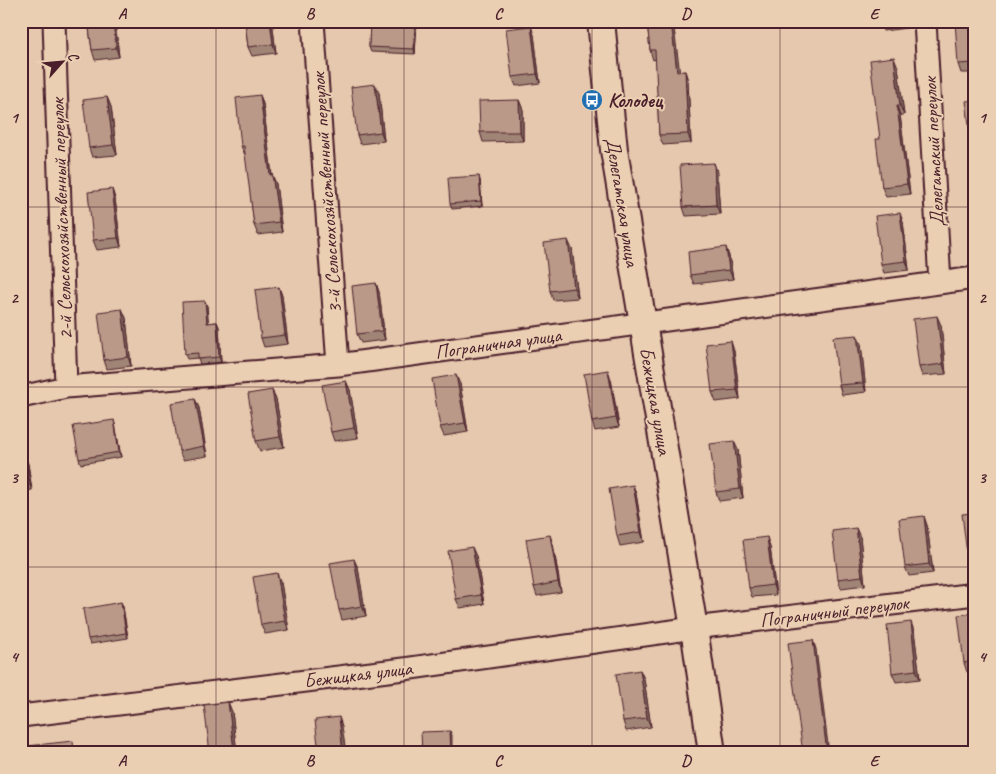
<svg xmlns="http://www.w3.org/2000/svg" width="996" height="774" font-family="Caveat,sans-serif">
<rect width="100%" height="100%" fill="#e5c8ad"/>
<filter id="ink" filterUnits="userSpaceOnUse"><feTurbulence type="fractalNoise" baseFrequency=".02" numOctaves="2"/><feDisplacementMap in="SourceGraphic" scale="10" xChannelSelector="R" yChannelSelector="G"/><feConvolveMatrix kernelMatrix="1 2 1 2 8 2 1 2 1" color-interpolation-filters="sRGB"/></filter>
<g filter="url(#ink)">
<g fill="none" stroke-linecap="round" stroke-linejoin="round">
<!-- minor casing -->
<g stroke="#4a1f2b" stroke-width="25">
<path id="minor" d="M 54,21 L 66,387
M 313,21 L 338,365
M 925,21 L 940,283
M 21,397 L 66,387 L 338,365 L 975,278
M 21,716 L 404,669 L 694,628 L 975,594"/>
</g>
<!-- tertiary casing -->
<g stroke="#4a1f2b" stroke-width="30">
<path id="tertiary" d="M 601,21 L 614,150 L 694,628 L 712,753"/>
</g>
<!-- minor -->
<use href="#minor" stroke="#ebcfb2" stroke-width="21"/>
<!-- tertiary -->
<use href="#tertiary" stroke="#ebcfb2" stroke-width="26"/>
</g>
<!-- wall -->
<path fill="#a08475" stroke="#4a1f2b" d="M 88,21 L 115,21 L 119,57 L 95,60 L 92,50 Z
M 245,21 L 272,21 L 276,53 L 252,56 L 248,47 Z
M 370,21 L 417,21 L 415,54 L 371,52 L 369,47 Z
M 647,21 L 673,21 L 679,72 L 685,71 L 688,81 L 691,143 L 663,145 L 659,135 L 656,59 L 653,60 L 650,50 Z
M 879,21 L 906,21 L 907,28 L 883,31 Z
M 975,21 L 975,73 L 961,73 L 958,64 Z
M 531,26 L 534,35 L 540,83 L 516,86 L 512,77 Z
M 898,67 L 904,115 L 900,115 L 910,194 L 886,197 L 882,187 L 880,139 Z
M 379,93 L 384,141 L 360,144 L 357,135 Z
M 260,95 L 263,104 L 272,175 L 276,184 L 282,232 L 258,235 L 254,225 L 246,155 L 245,155 L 241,146 Z
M 107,97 L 111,107 L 117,155 L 92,157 L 89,148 Z
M 519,100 L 523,110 L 523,141 L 483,142 L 480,132 Z
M 975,100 L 975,157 L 972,149 Z
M 714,163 L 717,172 L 720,214 L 686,216 L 683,207 Z
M 480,180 L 482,206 L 452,209 L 450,204 Z
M 112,189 L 115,199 L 121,247 L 97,250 L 93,240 Z
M 903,222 L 909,270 L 884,273 L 881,264 Z
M 572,249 L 578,298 L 553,300 L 550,291 Z
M 729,256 L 733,279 L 694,284 L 690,275 Z
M 376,283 L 379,292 L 385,340 L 361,343 L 357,334 Z
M 279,287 L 282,296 L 288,344 L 264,347 L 261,338 Z
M 207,306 L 208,323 L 217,322 L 219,327 L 221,362 L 200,364 L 198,358 L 187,359 L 185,354 Z
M 122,309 L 126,318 L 131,366 L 107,369 L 104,360 Z
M 21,325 L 26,367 L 21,368 Z
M 941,325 L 946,374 L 922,376 L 919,367 Z
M 861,344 L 866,392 L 842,395 L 839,385 Z
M 734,351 L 740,399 L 716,402 L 712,392 Z
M 611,379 L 619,427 L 595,431 L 592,422 Z
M 346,381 L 350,390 L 358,438 L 334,441 L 331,432 Z
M 460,384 L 468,432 L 444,436 L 440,427 Z
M 272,390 L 276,399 L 284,447 L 260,451 L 256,441 Z
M 195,399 L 199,408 L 207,456 L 183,460 L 179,451 Z
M 115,424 L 121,457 L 81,464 L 79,459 Z
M 738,450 L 743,498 L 719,501 L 716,492 Z
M 26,459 L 28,464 L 32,490 L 21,492 L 21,460 Z
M 633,485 L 636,494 L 644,542 L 620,546 L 617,536 Z
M 975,513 L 975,571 L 971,572 L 968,562 Z
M 927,525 L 933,573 L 909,576 L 905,567 Z
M 860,537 L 865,585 L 841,588 L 838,579 Z
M 553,544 L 561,592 L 537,596 L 534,587 Z
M 770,547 L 776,595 L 752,597 L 749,588 Z
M 476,556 L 484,604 L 460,608 L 456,599 Z
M 358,568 L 366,616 L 342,620 L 339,610 Z
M 281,583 L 289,630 L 265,634 L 261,625 Z
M 121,602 L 123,607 L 128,638 L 90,644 L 88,639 Z
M 975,613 L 975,671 L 967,672 L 964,663 Z
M 914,631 L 920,679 L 896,682 L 892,673 Z
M 640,670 L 644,679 L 651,727 L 626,731 L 623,721 Z
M 228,702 L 232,712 L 237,753 L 210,753 Z"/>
<!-- shaded-wall -->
<path fill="#826b5f" stroke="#4a1f2b" d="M 113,21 L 115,21 L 119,57 L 116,48 Z
M 270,21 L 272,21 L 276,53 L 273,44 Z
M 415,21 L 417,21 L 415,54 L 414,49 Z
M 671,21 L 673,21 L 681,81 L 677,72 Z
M 531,26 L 534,35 L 540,83 L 537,74 Z
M 894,57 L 898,67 L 904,115 L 900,106 Z
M 685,71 L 688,81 L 691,143 L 688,134 Z
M 375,84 L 379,93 L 384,141 L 381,132 Z
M 260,95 L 263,104 L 273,184 L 270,175 Z
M 107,97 L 111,107 L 117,155 L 113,145 Z
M 519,100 L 523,110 L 523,141 L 520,132 Z
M 897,106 L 900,115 L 910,194 L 907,184 Z
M 714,163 L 717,172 L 720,214 L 716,205 Z
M 272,174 L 276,184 L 282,232 L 279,222 Z
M 479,176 L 480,180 L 482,206 L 481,201 Z
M 112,189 L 115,199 L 121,247 L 118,238 Z
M 900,213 L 903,222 L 909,270 L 906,261 Z
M 568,240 L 572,249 L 578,298 L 574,288 Z
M 726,247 L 729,256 L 733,279 L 729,270 Z
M 376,283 L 379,292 L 385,340 L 382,331 Z
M 279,287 L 282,296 L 288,344 L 285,335 Z
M 205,301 L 207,306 L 209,327 L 207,323 Z
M 122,309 L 126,318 L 131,366 L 128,357 Z
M 937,316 L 941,325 L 946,374 L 943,364 Z
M 217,322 L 219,327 L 221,362 L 219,357 Z
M 21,325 L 26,367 L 23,358 L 21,344 Z
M 857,335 L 861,344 L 866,392 L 863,383 Z
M 731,341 L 734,351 L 740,399 L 737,390 Z
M 608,370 L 611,379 L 619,427 L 616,418 Z
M 456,375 L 460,384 L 468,432 L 465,423 Z
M 346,381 L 350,390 L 358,438 L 354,428 Z
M 272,390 L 276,399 L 284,447 L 280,437 Z
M 195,399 L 199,408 L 207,456 L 204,446 Z
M 114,420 L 115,424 L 121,457 L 119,452 Z
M 734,441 L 738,450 L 743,498 L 740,489 Z
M 26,459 L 28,464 L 32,490 L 30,485 Z
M 633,485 L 636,494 L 644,542 L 641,532 Z
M 924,516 L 927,525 L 933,573 L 929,564 Z
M 856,528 L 860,537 L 865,585 L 862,576 Z
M 550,535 L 553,544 L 561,592 L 558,582 Z
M 767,537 L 770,547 L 776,595 L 773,585 Z
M 472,547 L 476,556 L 484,604 L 481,595 Z
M 354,559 L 358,568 L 366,616 L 362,606 Z
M 277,573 L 281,583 L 289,630 L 285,621 Z
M 121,602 L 123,607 L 128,638 L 126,633 Z
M 911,622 L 914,631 L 920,679 L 916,670 Z
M 813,640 L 816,649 L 829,753 L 827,753 Z
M 640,670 L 644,679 L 651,727 L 647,718 Z
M 228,702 L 232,712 L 237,753 L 235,753 L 234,750 Z
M 339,717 L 342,726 L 346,753 L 343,753 Z
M 450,731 L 452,735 L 452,753 L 451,753 Z"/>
<!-- building -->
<path fill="#ba9988" stroke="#4a1f2b" d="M 88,21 L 113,21 L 116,48 L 92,50 Z
M 245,21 L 270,21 L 273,44 L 248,47 Z
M 370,21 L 415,21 L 414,49 L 369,47 Z
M 647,21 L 671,21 L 677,72 L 685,71 L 688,134 L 659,135 L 655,50 L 650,50 Z
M 955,21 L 975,21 L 975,63 L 958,64 Z
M 531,26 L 537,74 L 512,77 L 506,29 Z
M 894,57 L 900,106 L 897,106 L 907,184 L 882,187 L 876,139 L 880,139 L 870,60 Z
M 375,84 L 381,132 L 357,135 L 351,87 Z
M 260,95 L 270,175 L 272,174 L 279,222 L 254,225 L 244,146 L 241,146 L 236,98 Z
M 107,97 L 113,145 L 89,148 L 83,100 Z
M 519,100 L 520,132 L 480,132 L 479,101 Z
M 975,100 L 975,149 L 972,149 L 966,101 Z
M 714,163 L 716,205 L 683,207 L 680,165 Z
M 479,176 L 481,201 L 450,204 L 448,178 Z
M 112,189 L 118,238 L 93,240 L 88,192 Z
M 900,213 L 906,261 L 881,264 L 875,216 Z
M 568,240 L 574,288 L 550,291 L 544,243 Z
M 726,247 L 729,270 L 690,275 L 688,252 Z
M 376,283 L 382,331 L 357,334 L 352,286 Z
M 279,287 L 285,335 L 261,338 L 255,290 Z
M 205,301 L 207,323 L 217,322 L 219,357 L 198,359 L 198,353 L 185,354 L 182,302 Z
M 122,309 L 128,357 L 104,360 L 98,312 Z
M 937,316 L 943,364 L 919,367 L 913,319 Z
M 857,335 L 863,383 L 839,385 L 833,337 Z
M 731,341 L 737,390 L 712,392 L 706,344 Z
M 21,344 L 23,358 L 21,358 Z
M 608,370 L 616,418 L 592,422 L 584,374 Z
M 456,375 L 465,423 L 440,427 L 432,379 Z
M 346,381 L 354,428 L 331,432 L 322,385 Z
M 272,390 L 280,437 L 256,441 L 248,394 Z
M 195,399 L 204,446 L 179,451 L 171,403 Z
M 114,420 L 119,452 L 79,459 L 73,426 Z
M 734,441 L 740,489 L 716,492 L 710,444 Z
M 26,459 L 30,485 L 21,487 L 21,460 Z
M 633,485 L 641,532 L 617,536 L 609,489 Z
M 975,513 L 975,562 L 968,562 L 962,514 Z
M 924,516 L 929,564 L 905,567 L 899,519 Z
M 856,528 L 862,576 L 838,579 L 832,531 Z
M 550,535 L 558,582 L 534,587 L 526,539 Z
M 767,537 L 773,585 L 749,588 L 743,540 Z
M 472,547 L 481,595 L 456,599 L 448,551 Z
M 354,559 L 362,606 L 339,610 L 330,563 Z
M 277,573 L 285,621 L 261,625 L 253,577 Z
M 121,602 L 126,633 L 88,639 L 83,609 Z
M 975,613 L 975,661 L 964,663 L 958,615 Z
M 911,622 L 916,670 L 892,673 L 887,625 Z
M 813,640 L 827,753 L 803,753 L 788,643 Z
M 640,670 L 647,718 L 623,721 L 616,674 Z
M 228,702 L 234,750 L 210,753 L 204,705 Z
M 339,717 L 343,753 L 319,753 L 315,720 Z
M 450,731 L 451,753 L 422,753 L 421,732 Z
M 73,741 L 74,753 L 28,753 L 27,746 Z"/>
</g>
<!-- grid -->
<path fill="none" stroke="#4a1f2b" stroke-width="1" stroke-opacity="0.55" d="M 216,21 L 216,753M 404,21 L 404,753M 592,21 L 592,753M 780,21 L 780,753M 21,207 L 975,207M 21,387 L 975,387M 21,567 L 975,567"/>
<!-- icons -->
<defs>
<g id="bus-disc" transform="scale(1.125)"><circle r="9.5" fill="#1f6fb2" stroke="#ebcfb2"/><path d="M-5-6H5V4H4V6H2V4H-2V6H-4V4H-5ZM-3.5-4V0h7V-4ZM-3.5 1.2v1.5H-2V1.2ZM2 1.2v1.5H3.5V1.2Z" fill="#fff"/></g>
</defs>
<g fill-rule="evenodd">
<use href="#bus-disc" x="592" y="100"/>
</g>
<g text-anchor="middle" stroke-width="4" stroke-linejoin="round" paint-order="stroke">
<!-- poi labels -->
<g font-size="20" font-weight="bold" fill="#4a1f2b" stroke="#ebcfb2" text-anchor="start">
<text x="608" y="107">Колодец</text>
</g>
<!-- street labels -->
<g font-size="20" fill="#4a1f2b" stroke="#ebcfb2">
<text transform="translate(933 152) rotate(-93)" y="7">Делегатский переулок</text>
<text transform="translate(326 193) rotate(-94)" y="7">3-й Сельскохозяйственный переулок</text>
<text transform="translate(623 202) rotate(81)" y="7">Делегатская улица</text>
<text transform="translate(61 219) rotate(-92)" y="7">2-й Сельскохозяйственный переулок</text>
<text transform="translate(498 343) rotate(-8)" y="7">Пограничная улица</text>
<text transform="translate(656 401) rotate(80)" y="7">Бежицкая улица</text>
<text transform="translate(834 611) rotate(-7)" y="7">Пограничный переулок</text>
<text transform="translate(358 674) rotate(-7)" y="7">Бежицкая улица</text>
</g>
</g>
<!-- margin -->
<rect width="996" height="774" fill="none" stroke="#ebcfb2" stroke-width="55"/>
<!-- north arrow -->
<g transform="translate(62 62) rotate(63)" stroke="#ebcfb2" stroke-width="4" paint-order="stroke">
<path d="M0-4L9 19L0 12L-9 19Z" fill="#4a1f2b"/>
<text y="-8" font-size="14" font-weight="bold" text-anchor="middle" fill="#4a1f2b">С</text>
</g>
<rect x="28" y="28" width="940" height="718" fill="none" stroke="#4a1f2b" stroke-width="2"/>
<g font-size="16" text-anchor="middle" font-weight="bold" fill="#4a1f2b">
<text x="122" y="19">A</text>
<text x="310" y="19">B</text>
<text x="498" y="19">C</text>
<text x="686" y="19">D</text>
<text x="874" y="19">E</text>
<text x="14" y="123">1</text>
<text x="982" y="123">1</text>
<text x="14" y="303">2</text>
<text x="982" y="303">2</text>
<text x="14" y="483">3</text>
<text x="982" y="483">3</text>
<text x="14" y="662">4</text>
<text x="982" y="662">4</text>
<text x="122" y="766">A</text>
<text x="310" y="766">B</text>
<text x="498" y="766">C</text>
<text x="686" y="766">D</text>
<text x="874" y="766">E</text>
</g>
</svg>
